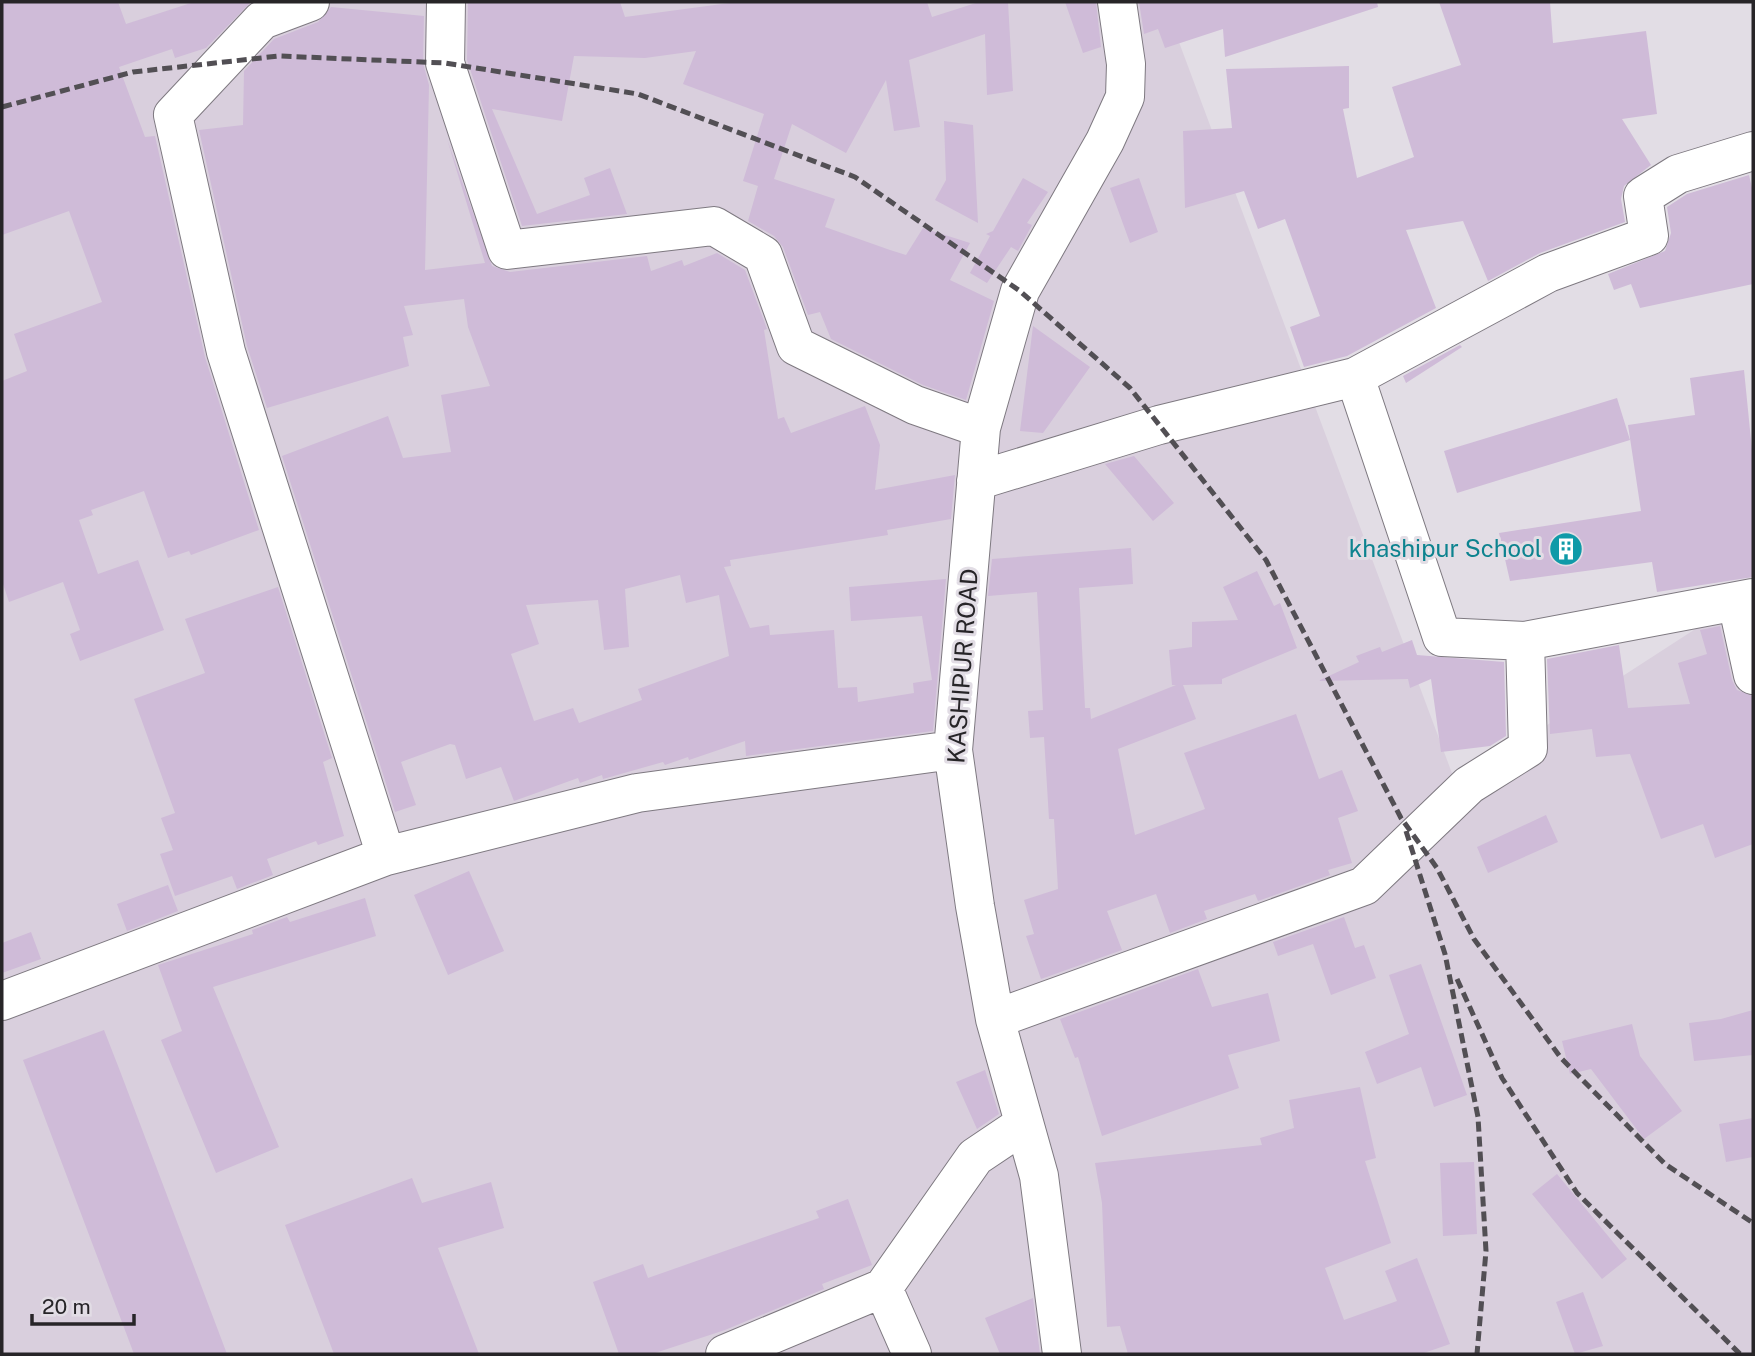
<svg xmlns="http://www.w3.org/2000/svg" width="1755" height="1356" font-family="'Public Sans',sans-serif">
<rect width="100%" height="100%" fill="#e2dde5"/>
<!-- built -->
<path fill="#d9cfdd" d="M 2,2 L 1164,2 L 1456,784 L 1737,602 L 1753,600 L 1753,1354 L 2,1354 Z"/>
<!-- building -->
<path fill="#cfbbd8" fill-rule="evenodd" d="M 2,2 L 118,2 L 126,24 L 194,2 L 251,2 L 206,48 L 175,58 L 172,49 L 119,67 L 145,137 L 155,136 L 205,357 L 259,530 L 191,555 L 189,551 L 168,558 L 144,491 L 91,510 L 93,515 L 79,520 L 98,574 L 138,560 L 164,630 L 80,661 L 70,634 L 80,630 L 63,582 L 9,602 L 2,581 L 2,381 L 27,371 L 14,334 L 102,302 L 69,211 L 2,235 Z
M 468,2 L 620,2 L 625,17 L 737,2 L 927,2 L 932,17 L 979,2 L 1008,2 L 1013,91 L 987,95 L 985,34 L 909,60 L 920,127 L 894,131 L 886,80 L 846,153 L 792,124 L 774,179 L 835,199 L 825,227 L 890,250 L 906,255 L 923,228 L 970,243 L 950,280 L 994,301 L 966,400 L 923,385 L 831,339 L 820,312 L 808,315 L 783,247 L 774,236 L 748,221 L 758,186 L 743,181 L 764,114 L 683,84 L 696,51 L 645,58 L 574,56 L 562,121 L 492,109 L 537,214 L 590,195 L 584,178 L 610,168 L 627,214 L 522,226 L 467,60 Z
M 1065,2 L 1096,2 L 1101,47 L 1083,53 Z
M 1139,2 L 1377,2 L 1378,7 L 1225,57 L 1223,29 L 1165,48 L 1158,29 L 1144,34 Z
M 1439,2 L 1550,2 L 1553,43 L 1646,31 L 1657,114 L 1622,119 L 1651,165 L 1624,186 L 1621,199 L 1625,222 L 1540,253 L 1488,281 L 1463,221 L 1406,230 L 1436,308 L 1347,356 L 1304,367 L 1290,327 L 1320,316 L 1285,219 L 1258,229 L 1244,191 L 1185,208 L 1183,131 L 1232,128 L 1226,69 L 1349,66 L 1349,108 L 1343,109 L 1357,178 L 1414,157 L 1392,87 L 1461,65 Z
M 331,7 L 424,16 L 423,63 L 429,85 L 425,270 L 485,263 L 447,139 L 492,266 L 510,272 L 647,256 L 651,271 L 682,260 L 684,266 L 717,253 L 745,270 L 767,329 L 764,330 L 778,419 L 784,417 L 791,433 L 865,406 L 880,445 L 875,490 L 955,475 L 951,519 L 887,530 L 888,535 L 730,560 L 731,566 L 724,567 L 750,628 L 769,625 L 770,635 L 834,630 L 838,688 L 857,687 L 858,702 L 914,693 L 913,683 L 932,680 L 922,616 L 851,621 L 849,587 L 946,579 L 933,731 L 746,756 L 745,741 L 689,760 L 688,757 L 665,765 L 663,762 L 603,779 L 602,775 L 580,783 L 578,778 L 514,801 L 501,767 L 466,779 L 455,745 L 450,744 L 401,762 L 416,805 L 395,812 L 282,456 L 388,416 L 403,458 L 451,452 L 441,395 L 490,386 L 468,327 L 464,299 L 404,306 L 413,335 L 403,337 L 409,366 L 267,408 L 247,346 L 199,130 L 243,125 L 244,71 L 274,39 L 318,22 ZM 680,575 L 686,603 L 719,595 L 729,656 L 638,689 L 642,700 L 579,723 L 573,708 L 534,721 L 511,654 L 539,644 L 526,605 L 598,600 L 604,650 L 629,647 L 625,589 Z
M 944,121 L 973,125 L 978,223 L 935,200 L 946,180 Z
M 1749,175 L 1753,192 L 1753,284 L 1640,308 L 1631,284 L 1614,290 L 1608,274 L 1665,251 L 1671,233 L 1667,207 L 1687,194 Z
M 1023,178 L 1048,192 L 1027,223 L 1032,225 L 1018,251 L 1011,247 L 987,283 L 970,273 L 990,236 L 986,234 L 993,231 Z
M 1139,178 L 1158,232 L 1130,243 L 1110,188 Z
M 1033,326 L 1090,367 L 1043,433 L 1020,431 Z
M 1460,345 L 1462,347 L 1406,383 L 1403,376 Z
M 1744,370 L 1753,460 L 1753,577 L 1657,592 L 1652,562 L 1510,581 L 1499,533 L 1641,511 L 1628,425 L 1695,415 L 1690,378 Z
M 1617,398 L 1630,440 L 1457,493 L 1444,451 Z
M 1134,456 L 1174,503 L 1153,521 L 1105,464 Z
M 1131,548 L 1133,584 L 1079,588 L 1085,708 L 1090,708 L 1091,719 L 1176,685 L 1172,685 L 1169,650 L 1192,647 L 1192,622 L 1238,620 L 1223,587 L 1257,571 L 1274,606 L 1280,603 L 1297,648 L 1222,679 L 1222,684 L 1183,685 L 1196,719 L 1118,749 L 1135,835 L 1205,809 L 1184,753 L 1296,714 L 1319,779 L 1342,770 L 1358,811 L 1338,818 L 1352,863 L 1328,870 L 1330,875 L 1258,901 L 1255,894 L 1204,911 L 1207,919 L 1170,933 L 1156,894 L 1107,911 L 1122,950 L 1041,979 L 1026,936 L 1034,934 L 1024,900 L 1058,889 L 1054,819 L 1049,819 L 1044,737 L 1030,738 L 1028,711 L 1043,710 L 1037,592 L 988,596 L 992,559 Z
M 278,587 L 332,758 L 323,762 L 344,836 L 318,845 L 316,841 L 267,859 L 273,875 L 237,889 L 232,876 L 175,896 L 160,854 L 173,850 L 161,818 L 175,813 L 134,699 L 205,673 L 185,619 Z
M 1720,626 L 1732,680 L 1737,690 L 1753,696 L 1753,844 L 1715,858 L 1703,824 L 1661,839 L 1630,754 L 1596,757 L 1592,729 L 1550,734 L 1547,659 L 1619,645 L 1628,708 L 1690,704 L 1678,663 L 1707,654 L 1700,630 Z
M 1412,640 L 1417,655 L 1504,662 L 1506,736 L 1490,746 L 1441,752 L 1431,679 L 1410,688 L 1408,679 L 1318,681 L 1359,662 L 1356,656 L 1380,647 L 1382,652 Z
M 1546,815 L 1558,842 L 1488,873 L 1477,847 Z
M 469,871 L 504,951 L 448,975 L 414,895 Z
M 168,885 L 178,911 L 127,931 L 117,904 Z
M 365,898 L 376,936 L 213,987 L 279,1147 L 216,1173 L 161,1040 L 182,1031 L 158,965 L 253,934 L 252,930 L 287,917 L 290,922 Z
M 1344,917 L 1355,948 L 1364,945 L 1376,978 L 1331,995 L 1313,944 L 1278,956 L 1273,942 Z
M 31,932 L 41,959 L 2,973 L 2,943 Z
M 1421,964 L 1467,1095 L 1434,1107 L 1421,1067 L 1377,1084 L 1365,1052 L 1409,1034 L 1389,975 Z
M 1198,969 L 1212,1007 L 1268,993 L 1280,1041 L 1228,1055 L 1239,1088 L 1102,1136 L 1078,1057 L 1075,1058 L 1060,1019 Z
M 1753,1010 L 1753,1055 L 1694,1061 L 1689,1023 L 1721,1019 Z
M 1632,1024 L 1640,1056 L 1682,1111 L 1644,1139 L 1591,1069 L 1570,1074 L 1562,1041 Z
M 104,1030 L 120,1071 L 227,1354 L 134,1354 L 23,1060 Z
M 985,1070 L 999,1114 L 977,1129 L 956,1082 Z
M 1360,1087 L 1376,1158 L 1365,1161 L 1391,1243 L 1325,1268 L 1344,1320 L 1397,1301 L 1385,1271 L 1417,1258 L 1450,1344 L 1421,1354 L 1128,1354 L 1120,1326 L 1107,1327 L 1102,1203 L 1095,1163 L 1262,1145 L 1260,1138 L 1294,1128 L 1289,1100 Z
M 1753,1118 L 1753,1157 L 1726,1162 L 1719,1124 Z
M 1474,1162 L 1477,1234 L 1443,1236 L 1440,1163 Z
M 1557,1174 L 1627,1259 L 1602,1279 L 1532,1194 Z
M 412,1178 L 422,1203 L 491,1182 L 504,1228 L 438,1248 L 479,1354 L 334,1354 L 285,1225 Z
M 848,1199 L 872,1265 L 822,1284 L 824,1289 L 725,1330 L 652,1354 L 619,1354 L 593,1282 L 643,1264 L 648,1278 L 819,1218 L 816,1211 Z
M 1583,1292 L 1603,1346 L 1575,1354 L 1556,1302 Z
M 1033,1298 L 1040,1354 L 1000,1354 L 985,1318 Z"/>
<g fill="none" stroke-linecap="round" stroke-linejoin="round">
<!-- minor casing -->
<g stroke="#7e7980" stroke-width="40">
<path id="minor" d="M 310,2 L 262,20 L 173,115 L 226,352 L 386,856
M 446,2 L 445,63 L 507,250 L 714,226 L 763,255 L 796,346 L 915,405 L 981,428
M 1355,377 L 1442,637 L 1525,641
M 976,481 L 1159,425 L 1355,377 L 1548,273 L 1649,236 L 1643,196 L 1678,174 L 1753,151
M 1737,602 L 1753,675
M 2,1001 L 386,856 L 637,793 L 953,750
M 995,1019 L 1364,886 L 1469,785 L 1528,748 L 1525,641 L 1753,598
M 725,1354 L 883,1288
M 912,1354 L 883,1288 L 975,1157 L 1024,1124
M 1062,1354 L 1039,1176 L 995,1019 L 975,906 L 953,750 L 981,428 L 1020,291 L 1105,141 L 1125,97 L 1126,64 L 1117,2"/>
</g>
<!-- minor -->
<use href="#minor" stroke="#fff" stroke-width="38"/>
<!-- rail -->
<path stroke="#524f54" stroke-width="5" stroke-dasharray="10 5" stroke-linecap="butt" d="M 2,107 L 133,72 L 279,56 L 445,63 L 638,94 L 855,177 L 1020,291 L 1130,388 L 1266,560 L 1401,818 L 1437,868 L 1474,939 L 1561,1058 L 1665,1164 L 1753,1223
M 1406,831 L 1445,954 L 1478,1117 L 1486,1251 L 1477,1354
M 1457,979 L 1502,1078 L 1577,1193 L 1740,1354"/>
</g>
<!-- icons -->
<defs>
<g id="building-disc" transform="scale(1.75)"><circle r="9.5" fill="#0f9aa8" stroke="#e2dde5"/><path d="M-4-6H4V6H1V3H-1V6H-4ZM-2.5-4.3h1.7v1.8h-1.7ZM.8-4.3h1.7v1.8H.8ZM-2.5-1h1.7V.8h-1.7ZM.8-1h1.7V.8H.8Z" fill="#fff"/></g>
</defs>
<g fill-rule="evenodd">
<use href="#building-disc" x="1566" y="549"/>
</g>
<g text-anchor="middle" stroke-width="6" stroke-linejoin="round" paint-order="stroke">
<!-- culture labels -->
<g font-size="24" fill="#0d838f" stroke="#e2dde5" text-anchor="end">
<text x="1542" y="557">khashipur School</text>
</g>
<!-- street labels -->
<g font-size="24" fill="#272528" stroke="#e2dde5">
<text transform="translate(963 666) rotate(-86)" y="8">KASHIPUR ROAD</text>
</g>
</g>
<!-- border -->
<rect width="1755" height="1356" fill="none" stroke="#272528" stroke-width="7"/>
<!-- scale -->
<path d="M32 1314v10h102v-10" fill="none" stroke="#272528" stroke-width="3.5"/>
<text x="42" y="1314" font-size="21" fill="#272528" stroke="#e2dde5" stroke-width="5" paint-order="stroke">20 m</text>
</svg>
